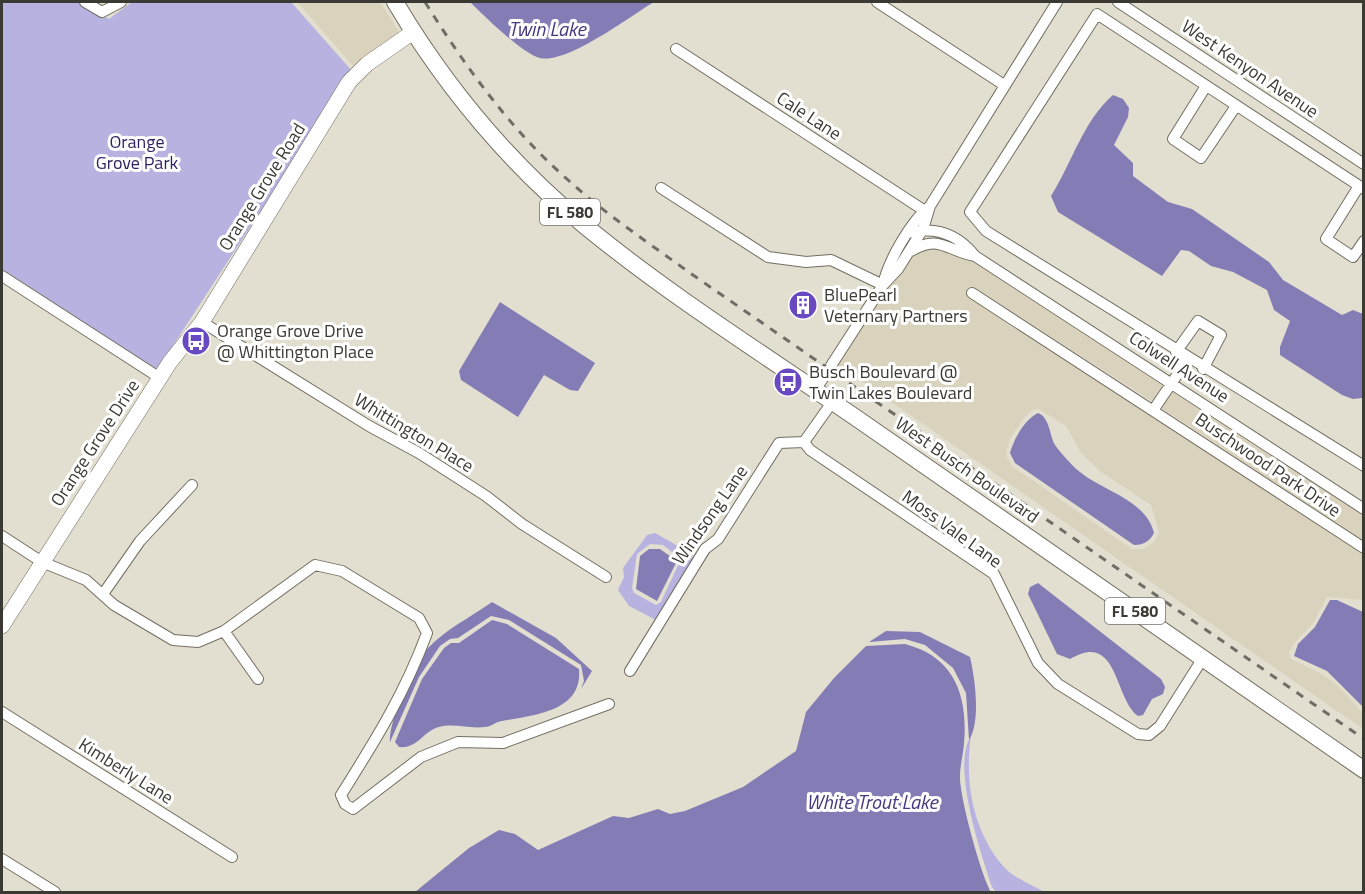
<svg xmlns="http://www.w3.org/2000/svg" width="1365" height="894" font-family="'Titillium Web',sans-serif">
<rect width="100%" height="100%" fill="#e3dfd0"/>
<!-- built -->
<path fill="#d9d3bd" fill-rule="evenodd" d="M 297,2 L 380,2 L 401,35 L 356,69 Z
M 939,248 L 975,262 L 1164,384 L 1153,402 L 972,286 L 966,295 L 1363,554 L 1363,600 L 1327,597 L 1312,625 L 1296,641 L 1289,652 L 1291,659 L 1324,675 L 1338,686 L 1363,713 L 1363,729 L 838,365 L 885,291 L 912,255 L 923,249 ZM 1038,409 L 1066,426 L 1081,453 L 1101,472 L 1151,505 L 1159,532 L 1154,542 L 1143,549 L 1132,549 L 1012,466 L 1006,454 L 1010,439 L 1024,418 L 1032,410 Z
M 1172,389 L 1363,515 L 1363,541 L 1160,407 Z"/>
<!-- green -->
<path fill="#b7b2df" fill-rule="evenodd" d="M 2,2 L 81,2 L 109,19 L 132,2 L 291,2 L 352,71 L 157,370 L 2,270 Z
M 655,533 L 692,554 L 693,558 L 656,620 L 629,606 L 618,590 L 624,577 L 623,568 L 647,535 ZM 650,544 L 663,545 L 681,559 L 661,602 L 656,605 L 634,593 L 632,588 L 637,554 Z
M 971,736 C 964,781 973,833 1005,868 C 1014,878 1032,885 1044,892 L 996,892 L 992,887 C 981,854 951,766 971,736 Z"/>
<!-- water -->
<path fill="#847cb4" d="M 470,2 L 654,2 C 630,16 563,68 537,57 C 519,50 484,16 470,2 Z
M 1113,95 L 1123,99 L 1129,108 L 1128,117 L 1114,145 L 1133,163 L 1133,176 L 1168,202 L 1192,209 L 1211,222 L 1269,262 L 1283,280 L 1342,315 L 1353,310 L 1363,314 L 1362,398 L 1353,399 L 1342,395 L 1280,355 L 1280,347 L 1290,321 L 1274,310 L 1267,290 L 1233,272 L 1211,266 L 1189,251 L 1181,250 L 1162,276 L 1058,212 L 1051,196 C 1072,163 1083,121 1113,95 Z
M 500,302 L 595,363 L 578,391 L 570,390 L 544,375 L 518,417 L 461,380 L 459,371 Z
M 1038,413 C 1050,418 1049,434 1055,445 C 1060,452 1073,467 1080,472 C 1103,491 1146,500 1154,533 C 1150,541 1144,545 1134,545 L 1015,463 L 1010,453 C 1014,439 1024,420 1038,413 Z
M 649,549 L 660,549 L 677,561 L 657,601 L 636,589 L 640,556 Z
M 1038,583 L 1161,679 L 1165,687 L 1163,694 L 1152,699 L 1143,715 L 1138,716 C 1114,698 1118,630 1070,659 L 1057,654 L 1028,594 L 1030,587 Z
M 1330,600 L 1337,600 L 1363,612 L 1363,707 L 1327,671 L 1294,656 L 1298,644 L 1315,627 Z
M 492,602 L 556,638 L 592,671 L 581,689 L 584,681 L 581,665 L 509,620 L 491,616 L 458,638 L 450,639 L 440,646 L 419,677 L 390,742 C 388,722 414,664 428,648 C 446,629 471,617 492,602 Z
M 492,620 L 507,624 L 579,669 C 583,712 533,715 502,721 C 495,722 491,727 485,727 C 469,729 454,723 439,727 C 423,731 418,749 399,747 L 395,742 L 422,679 L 444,648 L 451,643 L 459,643 Z
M 886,631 L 920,632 L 970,657 C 975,678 981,721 969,740 L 966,693 L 953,668 L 925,645 L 905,639 L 869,642 Z
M 905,644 C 955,657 968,696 964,744 C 963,755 960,766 960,776 C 959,795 981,875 991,892 L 415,892 L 469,848 L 499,830 L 515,834 L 538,850 L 613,816 L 629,818 L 658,809 L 670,814 L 685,811 L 743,787 L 796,751 L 806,712 L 834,678 L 866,646 Z"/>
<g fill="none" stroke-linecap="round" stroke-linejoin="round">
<!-- street casing -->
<g stroke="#726e61" stroke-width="12">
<path id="street" d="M 85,2 L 102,12 L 121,2
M 877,2 L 1004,85
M 1118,2 L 1364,164
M 676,49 L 925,211
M 1206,86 L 1173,139 L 1201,158 L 1236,106
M 1359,186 L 1326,239 L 1353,257 L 1364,241
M 661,188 L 768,257 L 806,262 L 831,260 L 883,285
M 1364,189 L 1097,14 L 970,212 L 986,231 L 1364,466
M 908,233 C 935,226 957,233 975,256 L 1364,509
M 911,251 C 940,233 948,252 975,256
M 2,276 L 160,378
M 883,285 C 888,261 911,221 930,206 L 1057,2
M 972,293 L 1364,548
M 202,322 L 369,426 L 419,453 L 486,496 L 522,524 L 606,577
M 1176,352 L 1198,321 L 1221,335 L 1203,369
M 816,389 L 883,285 L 898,269 L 923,229 L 930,206
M 1154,409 L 1188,359
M 804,442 L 810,450 L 994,574 L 1038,663 L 1058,684 L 1138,734 L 1149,735 L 1160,726 L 1203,658
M 804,442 L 833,401
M 2,536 L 42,562 L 86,580 L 114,605 L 173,640 L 198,642 L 224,631 L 315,565 L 342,571 L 419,618 L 427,633 C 405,693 375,741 341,795 L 345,804 L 353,809 L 421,757 L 458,742 L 503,743 L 609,704
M 103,594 L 140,541 L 192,485
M 224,631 L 258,679
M 630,671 L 705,549 L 718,539 L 779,443 L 804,442
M 2,712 L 232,857
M 2,859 L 55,892"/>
</g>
<!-- secondary casing -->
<g stroke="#726e61" stroke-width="16">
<path id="secondary" d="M 2,626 L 170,362 L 202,322 L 349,82 L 367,64 L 413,32"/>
</g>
<!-- primary casing -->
<g stroke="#726e61" stroke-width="18">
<path id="primary" d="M 395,2 C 445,86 508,162 584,225 C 675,300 778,363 875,431 C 1038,544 1201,657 1364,770"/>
</g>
<!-- street -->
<use href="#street" stroke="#fff" stroke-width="10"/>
<!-- secondary -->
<use href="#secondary" stroke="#fff" stroke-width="15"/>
<!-- primary -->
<use href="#primary" stroke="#fff" stroke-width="16"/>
<!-- rail -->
<path stroke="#6f6d65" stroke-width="3" stroke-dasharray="8 8" stroke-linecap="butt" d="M 425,2 C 465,66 510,129 567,179 C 605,214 649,243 690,273 L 1364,739"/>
</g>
<!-- icons -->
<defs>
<g id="building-disc" transform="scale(1.5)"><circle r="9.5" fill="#6849c1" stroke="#fff"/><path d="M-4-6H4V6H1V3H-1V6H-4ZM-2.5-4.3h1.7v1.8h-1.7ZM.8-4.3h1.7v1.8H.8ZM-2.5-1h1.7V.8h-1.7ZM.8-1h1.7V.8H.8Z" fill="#fff"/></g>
<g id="bus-disc" transform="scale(1.5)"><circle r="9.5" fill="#6849c1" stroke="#fff"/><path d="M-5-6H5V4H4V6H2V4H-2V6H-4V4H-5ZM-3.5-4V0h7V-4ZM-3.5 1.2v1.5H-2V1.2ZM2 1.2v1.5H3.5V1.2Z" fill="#fff"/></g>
</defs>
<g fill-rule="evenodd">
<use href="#building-disc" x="803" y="305"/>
<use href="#bus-disc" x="196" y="341"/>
<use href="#bus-disc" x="788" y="382"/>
</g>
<g text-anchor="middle" stroke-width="6" stroke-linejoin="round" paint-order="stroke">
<!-- shield labels -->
<g fill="#fff" stroke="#757470" stroke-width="1.5">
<rect x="540" y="199" width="60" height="26" rx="4.5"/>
<rect x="1105" y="598" width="60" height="26" rx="4.5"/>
</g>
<g font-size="16" font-weight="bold" fill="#3a3933">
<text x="570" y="218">FL 580</text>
<text x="1135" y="617">FL 580</text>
</g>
<!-- street labels -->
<g font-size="18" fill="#3a3933" stroke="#fff">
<text transform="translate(1250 69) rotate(34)" y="6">West Kenyon Avenue</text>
<text transform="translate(809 116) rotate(33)" y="6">Cale Lane</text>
<text transform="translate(262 187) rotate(-58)" y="6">Orange Grove Road</text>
<text transform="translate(1179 367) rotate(33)" y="6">Colwell Avenue</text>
<text transform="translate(414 433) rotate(31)" y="6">Whittington Place</text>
<text transform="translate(95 443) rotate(-57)" y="6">Orange Grove Drive</text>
<text transform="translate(1268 465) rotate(34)" y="6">Buschwood Park Drive</text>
<text transform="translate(967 470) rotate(35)" y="6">West Busch Boulevard</text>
<text transform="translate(710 515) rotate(-55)" y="6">Windsong Lane</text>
<text transform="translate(952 529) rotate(36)" y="6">Moss Vale Lane</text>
<text transform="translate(126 771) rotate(32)" y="6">Kimberly Lane</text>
</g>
<!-- park labels -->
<g font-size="18" fill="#301e62" stroke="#fff">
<text x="137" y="148">Orange<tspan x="137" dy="21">Grove Park</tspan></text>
</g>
<!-- poi labels -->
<g font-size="18" fill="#3a3933" stroke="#fff" text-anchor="start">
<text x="824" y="301">BluePearl<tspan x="824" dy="21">Veternary Partners</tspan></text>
<text x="217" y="337">Orange Grove Drive<tspan x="217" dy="21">@ Whittington Place</tspan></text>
<text x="809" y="378">Busch Boulevard @<tspan x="809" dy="21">Twin Lakes Boulevard</tspan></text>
</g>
<!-- water labels -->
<g font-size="20" font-style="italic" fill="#48387f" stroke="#fff">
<text x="547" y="36">Twin Lake</text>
<text x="872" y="809">White Trout Lake</text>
</g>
</g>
<!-- border -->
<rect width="1365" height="894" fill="none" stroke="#3a3933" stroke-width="6"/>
</svg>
